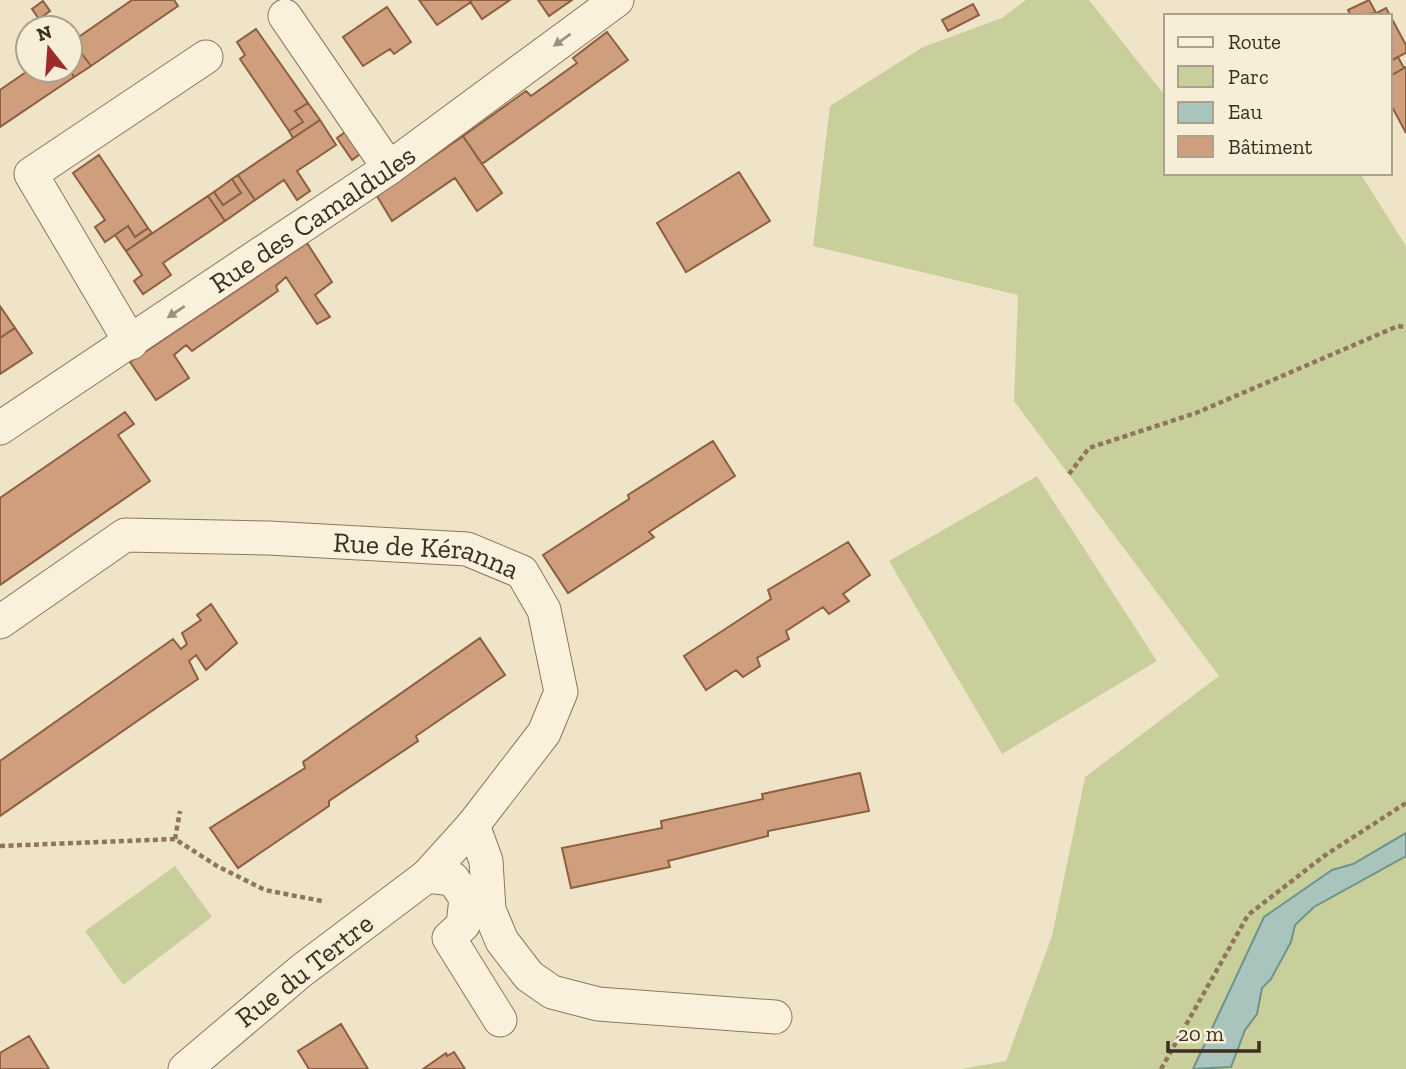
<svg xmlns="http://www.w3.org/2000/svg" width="1406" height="1069" font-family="'Zilla Slab',serif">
<rect width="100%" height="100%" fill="#f0e4c8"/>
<!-- green -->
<path fill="#c9cf9b" d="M 1026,0 L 1089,0 L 1166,97 L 1166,173 L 1360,173 L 1406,246 L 1406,1069 L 961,1069 L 1006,1061 L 1052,936 L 1085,777 L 1219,676 L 1014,401 L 1018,295 L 813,246 L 830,106 L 923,47 L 1002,18 Z
M 1037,476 L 1157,661 L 1002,754 L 889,561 Z
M 175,866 L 212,917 L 123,985 L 85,931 Z"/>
<!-- water -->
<path fill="#a9c4bc" stroke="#6f938a" stroke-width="2" d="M 1406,833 L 1406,856 L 1314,907 L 1295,925 L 1291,942 L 1271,979 L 1262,988 L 1257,1014 L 1245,1030 L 1231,1067 L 1193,1069 L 1264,917 L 1332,870 L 1353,864 Z"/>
<!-- building -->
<path fill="#cf9f7d" stroke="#8d5f41" stroke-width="2" d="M 132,0 L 174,0 L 178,6 L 91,66 L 82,54 L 72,60 L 70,43 Z
M 419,0 L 469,0 L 471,2 L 437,25 Z
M 469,0 L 510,0 L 482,19 Z
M 538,0 L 572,0 L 549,16 Z
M 1369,0 L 1376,13 L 1351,16 L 1348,10 Z
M 43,1 L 50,11 L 39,19 L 32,9 Z
M 973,4 L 979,15 L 948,31 L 942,20 Z
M 387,7 L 411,42 L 394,54 L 390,49 L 363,66 L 343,37 Z
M 1386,8 L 1406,45 L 1406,53 L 1390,61 L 1390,16 L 1371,16 Z
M 256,29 L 308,103 L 295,111 L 303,122 L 289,131 L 240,59 L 245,55 L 237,42 Z
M 607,32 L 628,60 L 482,164 L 463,136 L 526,91 L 531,96 L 577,63 L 573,58 Z
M 82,54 L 91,66 L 74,77 L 70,70 L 70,57 L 72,60 Z
M 1398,57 L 1404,68 L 1390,76 L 1390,61 Z
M 1406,67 L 1406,133 L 1390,103 L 1390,76 Z
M 29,70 L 70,70 L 74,77 L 0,127 L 0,90 Z
M 308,103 L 320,120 L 293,138 L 289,131 L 303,122 L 295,111 Z
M 320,120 L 336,145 L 297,171 L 310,191 L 297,200 L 284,180 L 255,200 L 238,175 Z
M 348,130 L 363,152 L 352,160 L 337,138 Z
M 463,136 L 502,193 L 477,211 L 455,178 L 392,221 L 377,196 Z
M 99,155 L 148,228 L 135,237 L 128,226 L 105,242 L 95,227 L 105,220 L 73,173 Z
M 739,172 L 770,221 L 686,272 L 657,223 Z
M 238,175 L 255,200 L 225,221 L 208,196 L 214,192 L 223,205 L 241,193 L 232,179 Z
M 232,179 L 241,193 L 223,205 L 214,192 Z
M 208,196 L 225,221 L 163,263 L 171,275 L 143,294 L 134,281 L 142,275 L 126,251 Z
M 128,226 L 135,237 L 148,228 L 152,233 L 126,251 L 115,235 Z
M 307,243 L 332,282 L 315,295 L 330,317 L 317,324 L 286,277 L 276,286 L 278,291 L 192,351 L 186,345 L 174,355 L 189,378 L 156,400 L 130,362 Z
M 0,306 L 15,328 L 0,338 Z
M 15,328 L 32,353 L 0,374 L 0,338 Z
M 125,412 L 134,424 L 118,435 L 150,481 L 0,585 L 0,498 Z
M 713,441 L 735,476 L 649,532 L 654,537 L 568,593 L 543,555 L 629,499 L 628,495 Z
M 848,542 L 870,575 L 843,594 L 849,601 L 829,614 L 823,607 L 786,631 L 789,639 L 757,658 L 760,666 L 743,677 L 736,670 L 706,690 L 684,656 L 771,599 L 768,590 Z
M 211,604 L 237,643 L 206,670 L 196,655 L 189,661 L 198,679 L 0,816 L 0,761 L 173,639 L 181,649 L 187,644 L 182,633 L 201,620 L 197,615 Z
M 480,638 L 505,675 L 416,736 L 418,741 L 329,801 L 329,806 L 238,868 L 210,828 L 305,768 L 303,762 Z
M 860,773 L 869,811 L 768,831 L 768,836 L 668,861 L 670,867 L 571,888 L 562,848 L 662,828 L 661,821 L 763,799 L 762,794 Z
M 341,1024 L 368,1069 L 309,1069 L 298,1051 Z
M 29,1036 L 49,1069 L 0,1069 L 0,1053 Z
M 454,1052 L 465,1069 L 423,1069 L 446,1053 L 447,1056 Z"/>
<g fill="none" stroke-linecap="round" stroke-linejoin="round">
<!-- minor casing -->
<g stroke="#8d765c" stroke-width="35">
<g id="minor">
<path d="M 285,16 L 389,168"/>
<path d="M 131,343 L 31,174 L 206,57"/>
<path id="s1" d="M 0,428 L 389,168 L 617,0"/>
<path id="s2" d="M 0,622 L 125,535 L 269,538 L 467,549 L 522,572 L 544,610 L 561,692 L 544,733 L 473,825 L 427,876 L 301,971 L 185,1069"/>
<path d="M 473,825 L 486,861 L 489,910 L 502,941 L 529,976 L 552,992 L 598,1004 L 775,1017"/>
<path d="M 427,876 L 453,879 L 466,898 L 463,925 L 449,938 L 500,1020"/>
</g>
</g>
<!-- path -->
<path stroke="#8d765c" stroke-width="4.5" stroke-dasharray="5 3.5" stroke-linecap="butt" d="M 1069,474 L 1089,448 L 1196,413 L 1398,326 L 1406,327
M 175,839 L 180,811
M 0,846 L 175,839 L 217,866 L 265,890 L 322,901
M 1161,1069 L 1248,915 L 1324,856 L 1406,803"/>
<!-- minor -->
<use href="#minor" stroke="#faf1dc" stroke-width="33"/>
</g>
<!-- one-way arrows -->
<defs><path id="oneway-solid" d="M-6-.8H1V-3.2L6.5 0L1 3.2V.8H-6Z" transform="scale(1.75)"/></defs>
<g fill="#9c907e">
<use href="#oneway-solid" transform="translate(562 40) rotate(144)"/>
<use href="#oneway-solid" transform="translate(176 312) rotate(146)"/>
</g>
<g text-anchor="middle" stroke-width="6" stroke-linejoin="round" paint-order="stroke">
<!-- street labels -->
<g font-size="28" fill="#3d2e20" stroke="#f7eed8">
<text dy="10" stroke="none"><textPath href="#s1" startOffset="376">Rue des Camaldules</textPath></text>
<text dy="10" stroke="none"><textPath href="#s2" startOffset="455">Rue de Kéranna</textPath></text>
<text transform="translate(304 970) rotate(-38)" y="10">Rue du Tertre</text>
</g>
</g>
<!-- legend -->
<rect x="1164" y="14" width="228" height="161" fill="#f7eed8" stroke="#ada18e" stroke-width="2"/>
<rect x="1178" y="37" width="35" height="10" fill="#faf1dc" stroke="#ada18e" stroke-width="2"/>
<text x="1228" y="49" font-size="21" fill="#3d2e20">Route</text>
<rect x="1178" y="66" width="35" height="21" fill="#c9cf9b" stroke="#ada18e" stroke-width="2"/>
<text x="1228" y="84" font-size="21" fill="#3d2e20">Parc</text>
<rect x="1178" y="102" width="35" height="21" fill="#a9c4bc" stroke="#ada18e" stroke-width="2"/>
<text x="1228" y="119" font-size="21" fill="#3d2e20">Eau</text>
<rect x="1178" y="136" width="35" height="21" fill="#cf9f7d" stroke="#ada18e" stroke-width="2"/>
<text x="1228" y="154" font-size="21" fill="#3d2e20">Bâtiment</text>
<!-- north arrow -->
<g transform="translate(49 49) rotate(343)"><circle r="33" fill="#f7eed8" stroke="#ada18e" stroke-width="2"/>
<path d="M0-5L12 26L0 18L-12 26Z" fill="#9e2a2b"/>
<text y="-10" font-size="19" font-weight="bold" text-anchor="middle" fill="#3d2e20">N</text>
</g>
<!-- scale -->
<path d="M1168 1041v10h91v-10" fill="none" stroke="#3d2e20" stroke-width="3.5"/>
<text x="1178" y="1041" font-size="21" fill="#3d2e20" stroke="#f7eed8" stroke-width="5" paint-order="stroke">20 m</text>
</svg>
